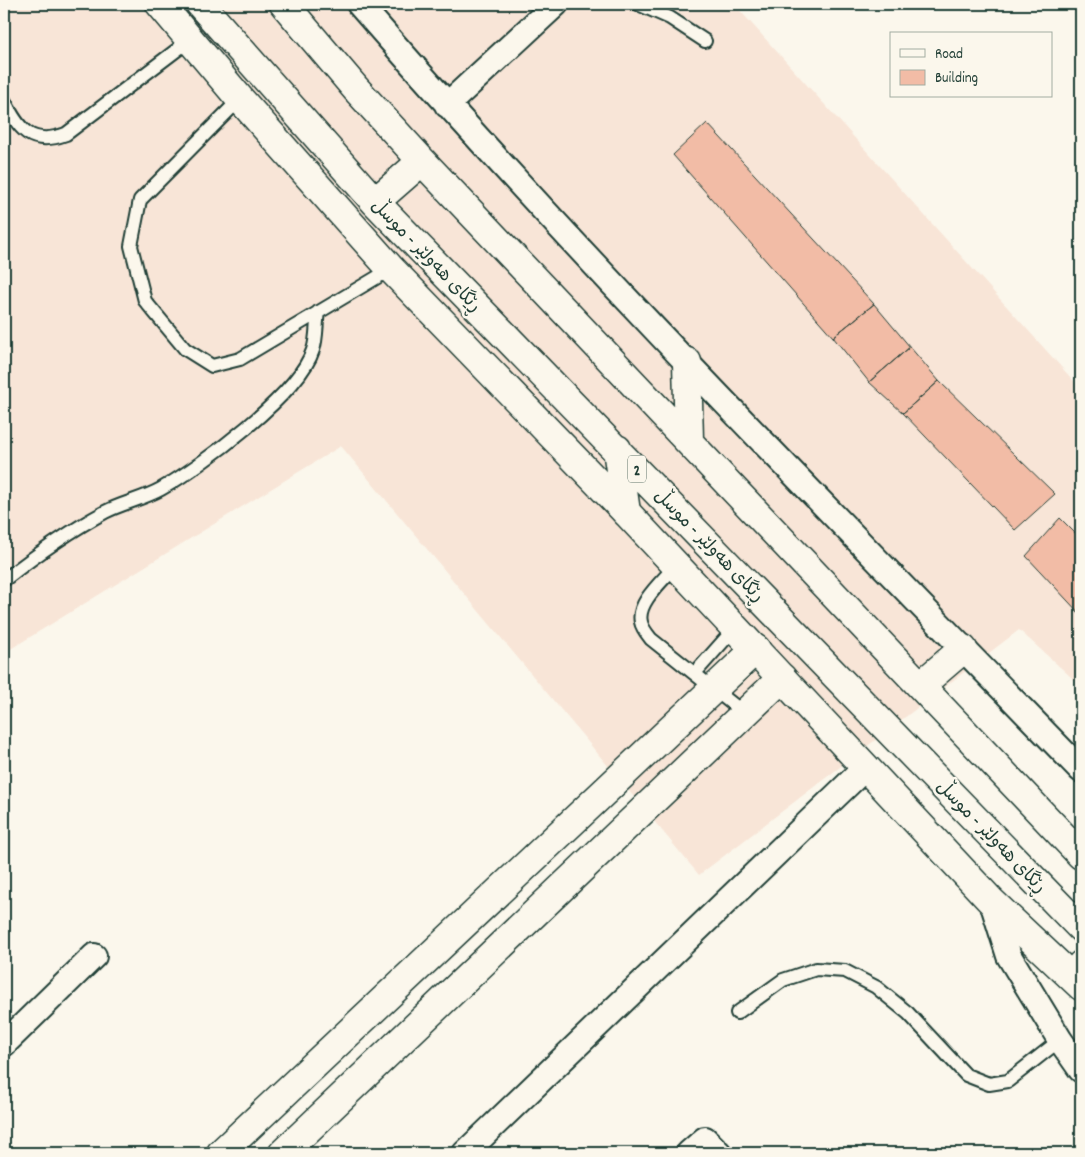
<svg xmlns="http://www.w3.org/2000/svg" width="1085" height="1157" font-family="Dekko,'Playpen Sans Arabic',sans-serif">
<rect width="100%" height="100%" fill="#fbf7ec"/>
<filter id="ink" filterUnits="userSpaceOnUse"><feTurbulence type="fractalNoise" baseFrequency=".02" numOctaves="2"/><feDisplacementMap in="SourceGraphic" scale="10" xChannelSelector="R" yChannelSelector="G"/><feConvolveMatrix kernelMatrix="1 2 1 2 8 2 1 2 1" color-interpolation-filters="sRGB"/></filter>
<g filter="url(#ink)">
<!-- built -->
<path fill="#f8e5d7" d="M 4,4 L 734,4 L 1081,389 L 1081,686 L 1019,630 L 699,875 L 341,446 L 4,653 Z"/>
<!-- building -->
<path fill="#f2bca6" stroke="#1f3d34" d="M 707,123 L 874,304 L 833,337 L 673,155 Z
M 874,304 L 910,347 L 869,382 L 833,337 Z
M 910,347 L 939,381 L 903,413 L 869,382 Z
M 939,381 L 1055,494 L 1015,530 L 903,413 Z
M 1060,518 L 1081,539 L 1081,615 L 1026,556 Z"/>
<g fill="none" stroke-linecap="round" stroke-linejoin="round">
<!-- service casing -->
<g stroke="#1f3d34" stroke-width="16">
<path id="service" d="M 638,4 L 670,18 L 705,41
M 240,99 L 140,200 L 131,246 L 145,301 L 185,349 L 212,366 L 240,359 L 391,269
M 4,100 C 19,129 30,147 66,134 L 190,40
M 676,565 C 665,579 636,602 641,622 C 642,628 647,634 651,639 L 745,714
M 4,580 C 36,555 68,532 105,512 C 122,503 143,499 161,489 C 201,466 299,394 313,350 C 317,339 316,324 318,312
M 695,673 L 735,628
M 737,1013 L 783,980 L 816,969 L 845,971 L 876,987 L 908,1013 L 966,1075 L 989,1084 L 1008,1081 L 1060,1040"/>
</g>
<!-- minor casing -->
<g stroke="#1f3d34" stroke-width="28">
<path id="minor" d="M 359,4 C 589,269 837,518 1081,770
M 447,105 L 556,4
M 992,902 L 1009,956 L 1060,1040 L 1081,1070
M 4,1044 L 94,956
M 465,1153 L 866,767
M 689,1153 L 705,1139 L 719,1153"/>
</g>
<!-- tertiary casing -->
<g stroke="#1f3d34" stroke-width="31">
<path id="tertiary" d="M 221,1153 L 756,649
M 283,1153 L 782,678"/>
</g>
<!-- secondary casing -->
<g stroke="#1f3d34" stroke-width="31">
<path id="secondary" d="M 160,4 L 240,99 L 391,269 L 626,512 L 992,902 L 1081,986"/>
</g>
<!-- trunk casing -->
<g stroke="#1f3d34" stroke-width="31">
<path id="trunk" d="M 200,4 L 375,202 L 1081,928
M 284,4 L 356,89 L 422,161 L 1081,855
M 375,202 L 422,161
M 687,362 L 689,440
M 617,449 L 626,512
M 921,685 L 963,649
M 1072,976 L 1081,965"/>
</g>
<!-- service -->
<use href="#service" stroke="#fbf7ec" stroke-width="12"/>
<!-- minor -->
<use href="#minor" stroke="#fbf7ec" stroke-width="24"/>
<!-- tertiary -->
<use href="#tertiary" stroke="#fbf7ec" stroke-width="28"/>
<!-- secondary -->
<use href="#secondary" stroke="#fbf7ec" stroke-width="28"/>
<!-- trunk -->
<use href="#trunk" stroke="#fbf7ec" stroke-width="28"/>
</g>
</g>
<g text-anchor="middle" stroke-width="5" stroke-linejoin="round" paint-order="stroke">
<!-- shield labels -->
<rect fill="#fbf7ec" stroke="#61756b" stroke-width="1" x="628" y="455.5" width="18" height="27" rx="4"/>
<g font-size="16" font-weight="bold" fill="#1f3d34">
<text x="637" y="475">2</text>
</g>
<!-- street labels -->
<g font-size="18" fill="#1f3d34" stroke="#fbf7ec">
<text transform="translate(427 255) rotate(46)" y="6">ڕێگای هەولێر - موسڵ</text>
<text transform="translate(710 545) rotate(46)" y="6">ڕێگای هەولێر - موسڵ</text>
<text transform="translate(992 836) rotate(46)" y="6">ڕێگای هەولێر - موسڵ</text>
</g>
</g>
<!-- margin -->
<rect width="1085" height="1157" fill="none" stroke="#fbf7ec" stroke-width="20"/>
<rect x="10" y="10" width="1065" height="1137" fill="none" stroke="#1f3d34" stroke-width="2" filter="url(#ink)"/>
<!-- legend -->
<rect x="890" y="32" width="162" height="65" fill="#fbf7ec" stroke="#a3ada2"/>
<rect x="900" y="49" width="25" height="8" fill="#fbf7ec" stroke="#a3ada2"/>
<text x="935" y="58" font-size="15" fill="#1f3d34">Road</text>
<rect x="900" y="70" width="25" height="15" fill="#f2bca6" stroke="#a3ada2"/>
<text x="935" y="82" font-size="15" fill="#1f3d34">Building</text>
</svg>
